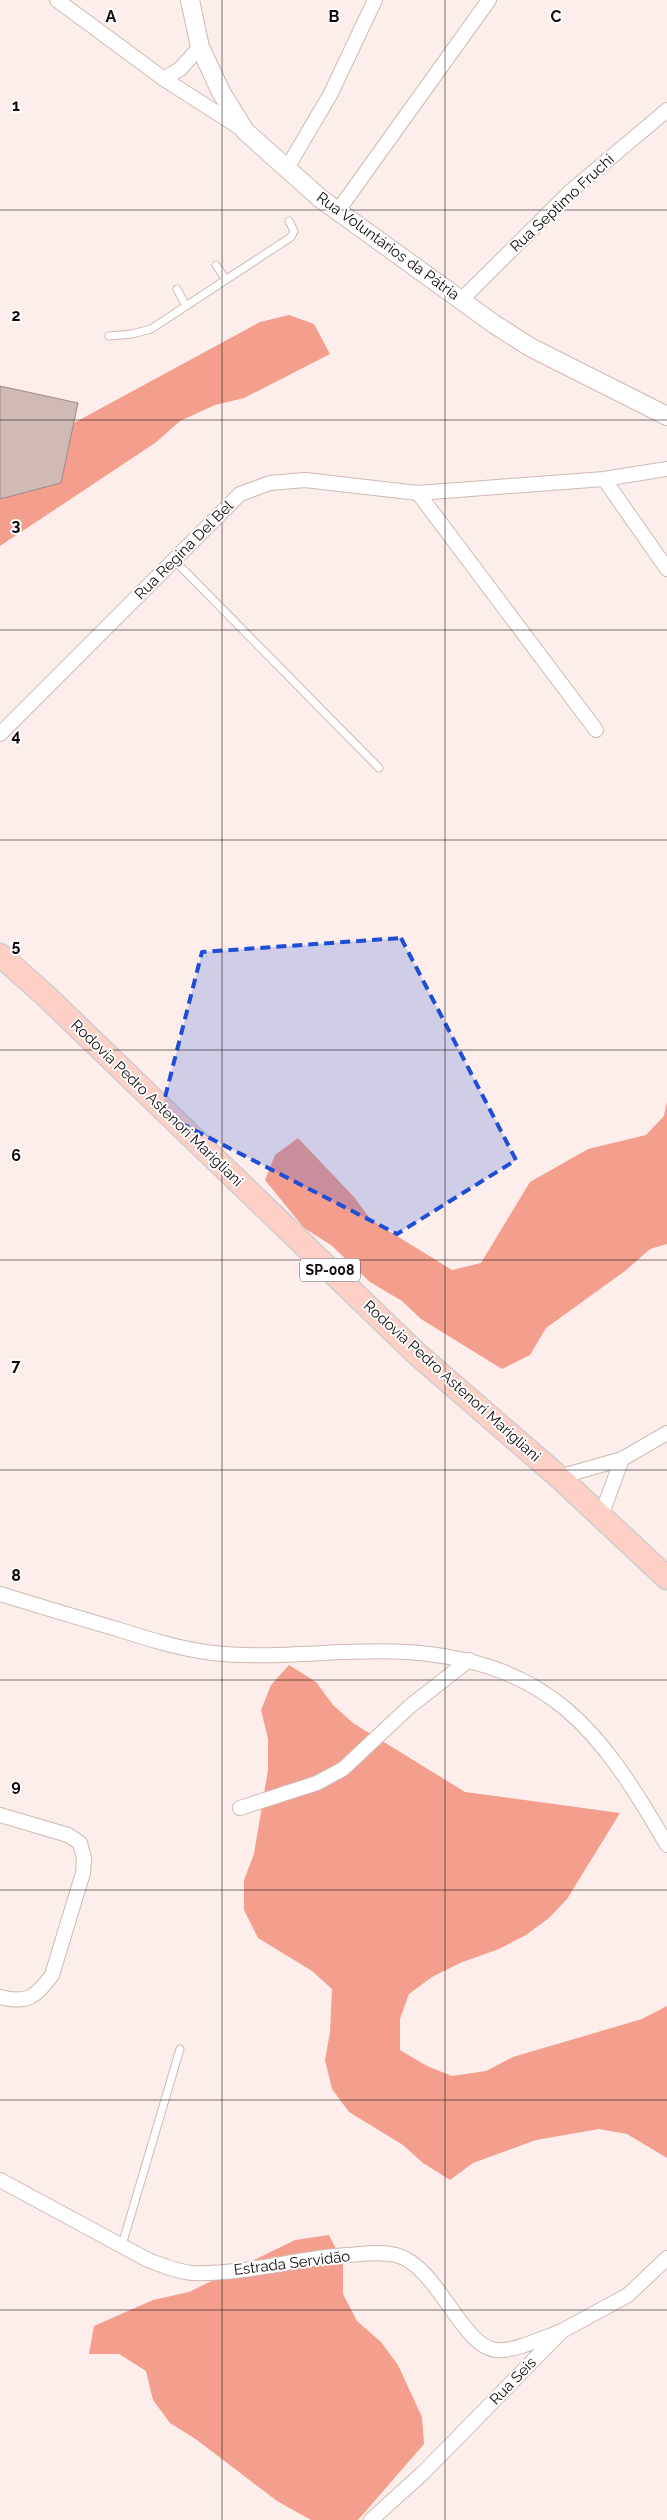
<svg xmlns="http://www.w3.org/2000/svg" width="667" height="2520" font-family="Raleway,sans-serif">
<rect width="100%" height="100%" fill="#fdeeeb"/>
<!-- forest -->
<path fill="#f49e8d" d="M 289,315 L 314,324 L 330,354 L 244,398 L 215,405 L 180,421 L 155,443 L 0,546 L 0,459 L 46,438 L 260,322 Z
M 667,1101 L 667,1244 L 650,1249 L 625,1271 L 546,1328 L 530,1355 L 502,1369 L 421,1319 L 402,1301 L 370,1282 L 331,1245 L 304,1228 L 265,1180 L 275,1155 L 298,1138 L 354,1197 L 371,1220 L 452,1270 L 481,1263 L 530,1182 L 588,1149 L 646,1135 L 664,1116 Z
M 289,1665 L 316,1682 L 333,1705 L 353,1723 L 465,1792 L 620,1813 L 567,1899 L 549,1918 L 526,1935 L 499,1949 L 460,1963 L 432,1977 L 409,1994 L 400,2019 L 400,2050 L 427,2066 L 452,2076 L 486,2071 L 513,2057 L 642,2019 L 667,2006 L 667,2158 L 627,2134 L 599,2129 L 536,2140 L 473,2163 L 450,2180 L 423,2163 L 403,2145 L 349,2112 L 332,2089 L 325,2060 L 330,2032 L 332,1989 L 312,1971 L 258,1938 L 244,1910 L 244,1880 L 254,1854 L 268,1770 L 268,1739 L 261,1710 L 271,1685 Z
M 329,2235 L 343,2263 L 343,2294 L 357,2321 L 381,2342 L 398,2365 L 422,2417 L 424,2444 L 358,2520 L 311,2520 L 277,2501 L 197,2440 L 170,2423 L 153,2400 L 146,2371 L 119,2354 L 89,2354 L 94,2326 L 153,2300 L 189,2292 L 295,2240 Z"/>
<!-- building -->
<path fill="#d0bab5" stroke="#9f8985" d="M 0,386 L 78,403 L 61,483 L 0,499 Z"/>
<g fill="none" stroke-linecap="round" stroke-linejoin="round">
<!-- service casing -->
<g stroke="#cfb9b4" stroke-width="9">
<path id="service" d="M 216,265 L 226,280
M 177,289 L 186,306
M 109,336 L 132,334 L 151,329 L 291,237 L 294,231 L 289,221
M 174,560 L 379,768
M 122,2245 L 180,2049"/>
</g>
<!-- minor casing -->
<g stroke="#cfb9b4" stroke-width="16">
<path id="minor" d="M 57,0 L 164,79 L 242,129
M 164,79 L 180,69 L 200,47
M 287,168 L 330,95 L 375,0
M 337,212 L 489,0
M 461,300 L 572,190 L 667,110
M 604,479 L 667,569
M 418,493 L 596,730
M 0,734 L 240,494 L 270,483 L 305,480 L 418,493 L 604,479 L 667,469
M 559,1477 L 622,1459 L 667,1433
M 601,1516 L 622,1459
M 0,1594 C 39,1606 78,1618 117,1629 C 148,1639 180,1649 213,1653 C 277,1660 343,1648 407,1652 C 550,1662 600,1729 667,1845
M 240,1808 L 317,1783 L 343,1769 L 409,1707 L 469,1660
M 0,1815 L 68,1835 L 80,1843 L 84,1858 L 83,1873 L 52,1975 C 36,1997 27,2004 0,1997
M 0,2180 L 148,2260 C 162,2265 177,2272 192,2273 C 244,2275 296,2258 347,2255 C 363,2254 380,2251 396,2255 C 437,2265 462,2347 496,2350 C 514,2352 545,2337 562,2331
M 371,2520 L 424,2472 L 562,2331 L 628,2295 L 667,2258"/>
</g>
<!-- tertiary casing -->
<g stroke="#cfb9b4" stroke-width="20">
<path id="tertiary" d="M 190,0 L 200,47 L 221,92 L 245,131 L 321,199 L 494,324 L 530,347 L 667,416"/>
</g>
<!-- primary casing -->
<g stroke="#cfcece" stroke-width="25">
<path id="primary" d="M 0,955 L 46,996 L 417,1354 L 559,1477 L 667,1578"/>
</g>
<!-- service -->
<use href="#service" stroke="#fff" stroke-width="7"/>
<!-- minor -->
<use href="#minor" stroke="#fff" stroke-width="14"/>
<!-- tertiary -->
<use href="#tertiary" stroke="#fff" stroke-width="18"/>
<!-- primary -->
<use href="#primary" stroke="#fecfc5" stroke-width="22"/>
</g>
<!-- marked area -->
<path fill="#1d4ed8" fill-opacity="0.2" stroke="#1d4ed8" stroke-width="4" stroke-dasharray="10 6" stroke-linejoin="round" d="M 401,938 L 516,1160 L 397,1234 L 161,1113 L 202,952 Z"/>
<!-- grid -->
<path fill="none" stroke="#110908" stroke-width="1" stroke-opacity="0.55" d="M 222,0 L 222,2520M 445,0 L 445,2520M 0,210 L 667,210M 0,420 L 667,420M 0,630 L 667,630M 0,840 L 667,840M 0,1050 L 667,1050M 0,1260 L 667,1260M 0,1470 L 667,1470M 0,1680 L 667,1680M 0,1890 L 667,1890M 0,2100 L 667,2100M 0,2310 L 667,2310"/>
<g text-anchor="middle" stroke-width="4" stroke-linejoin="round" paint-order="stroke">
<!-- shield labels -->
<rect fill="#fff" stroke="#585352" stroke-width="1" x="300" y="1258.5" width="60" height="23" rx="4"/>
<g font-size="14" font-weight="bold" fill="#110908">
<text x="330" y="1275">SP-008</text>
</g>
<!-- street labels -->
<g font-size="15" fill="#110908" stroke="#fff">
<text transform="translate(562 203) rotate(-43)" y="5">Rua Septimo Fruchi</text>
<text transform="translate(388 246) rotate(36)" y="5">Rua Voluntários da Pátria</text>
<text transform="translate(184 550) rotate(-45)" y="5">Rua Regina Del Bel</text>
<text transform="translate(157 1103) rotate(44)" y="5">Rodovia Pedro Astenori Marigliani</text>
<text transform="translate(452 1381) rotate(42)" y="5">Rodovia Pedro Astenori Marigliani</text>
<text transform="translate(292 2263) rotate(-7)" y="5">Estrada Servidão</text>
<text transform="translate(513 2381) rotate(-46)" y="5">Rua Seis</text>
</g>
</g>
<g font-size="16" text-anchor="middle" font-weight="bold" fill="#110908" stroke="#fff" stroke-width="4" stroke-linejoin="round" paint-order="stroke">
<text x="111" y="22">A</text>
<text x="334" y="22">B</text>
<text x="556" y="22">C</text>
<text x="16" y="111">1</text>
<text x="16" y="321">2</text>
<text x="16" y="531">3</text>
<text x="16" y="741">4</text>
<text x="16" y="951">5</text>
<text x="16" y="1161">6</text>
<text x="16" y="1371">7</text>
<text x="16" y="1581">8</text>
<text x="16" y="1791">9</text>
</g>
</svg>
